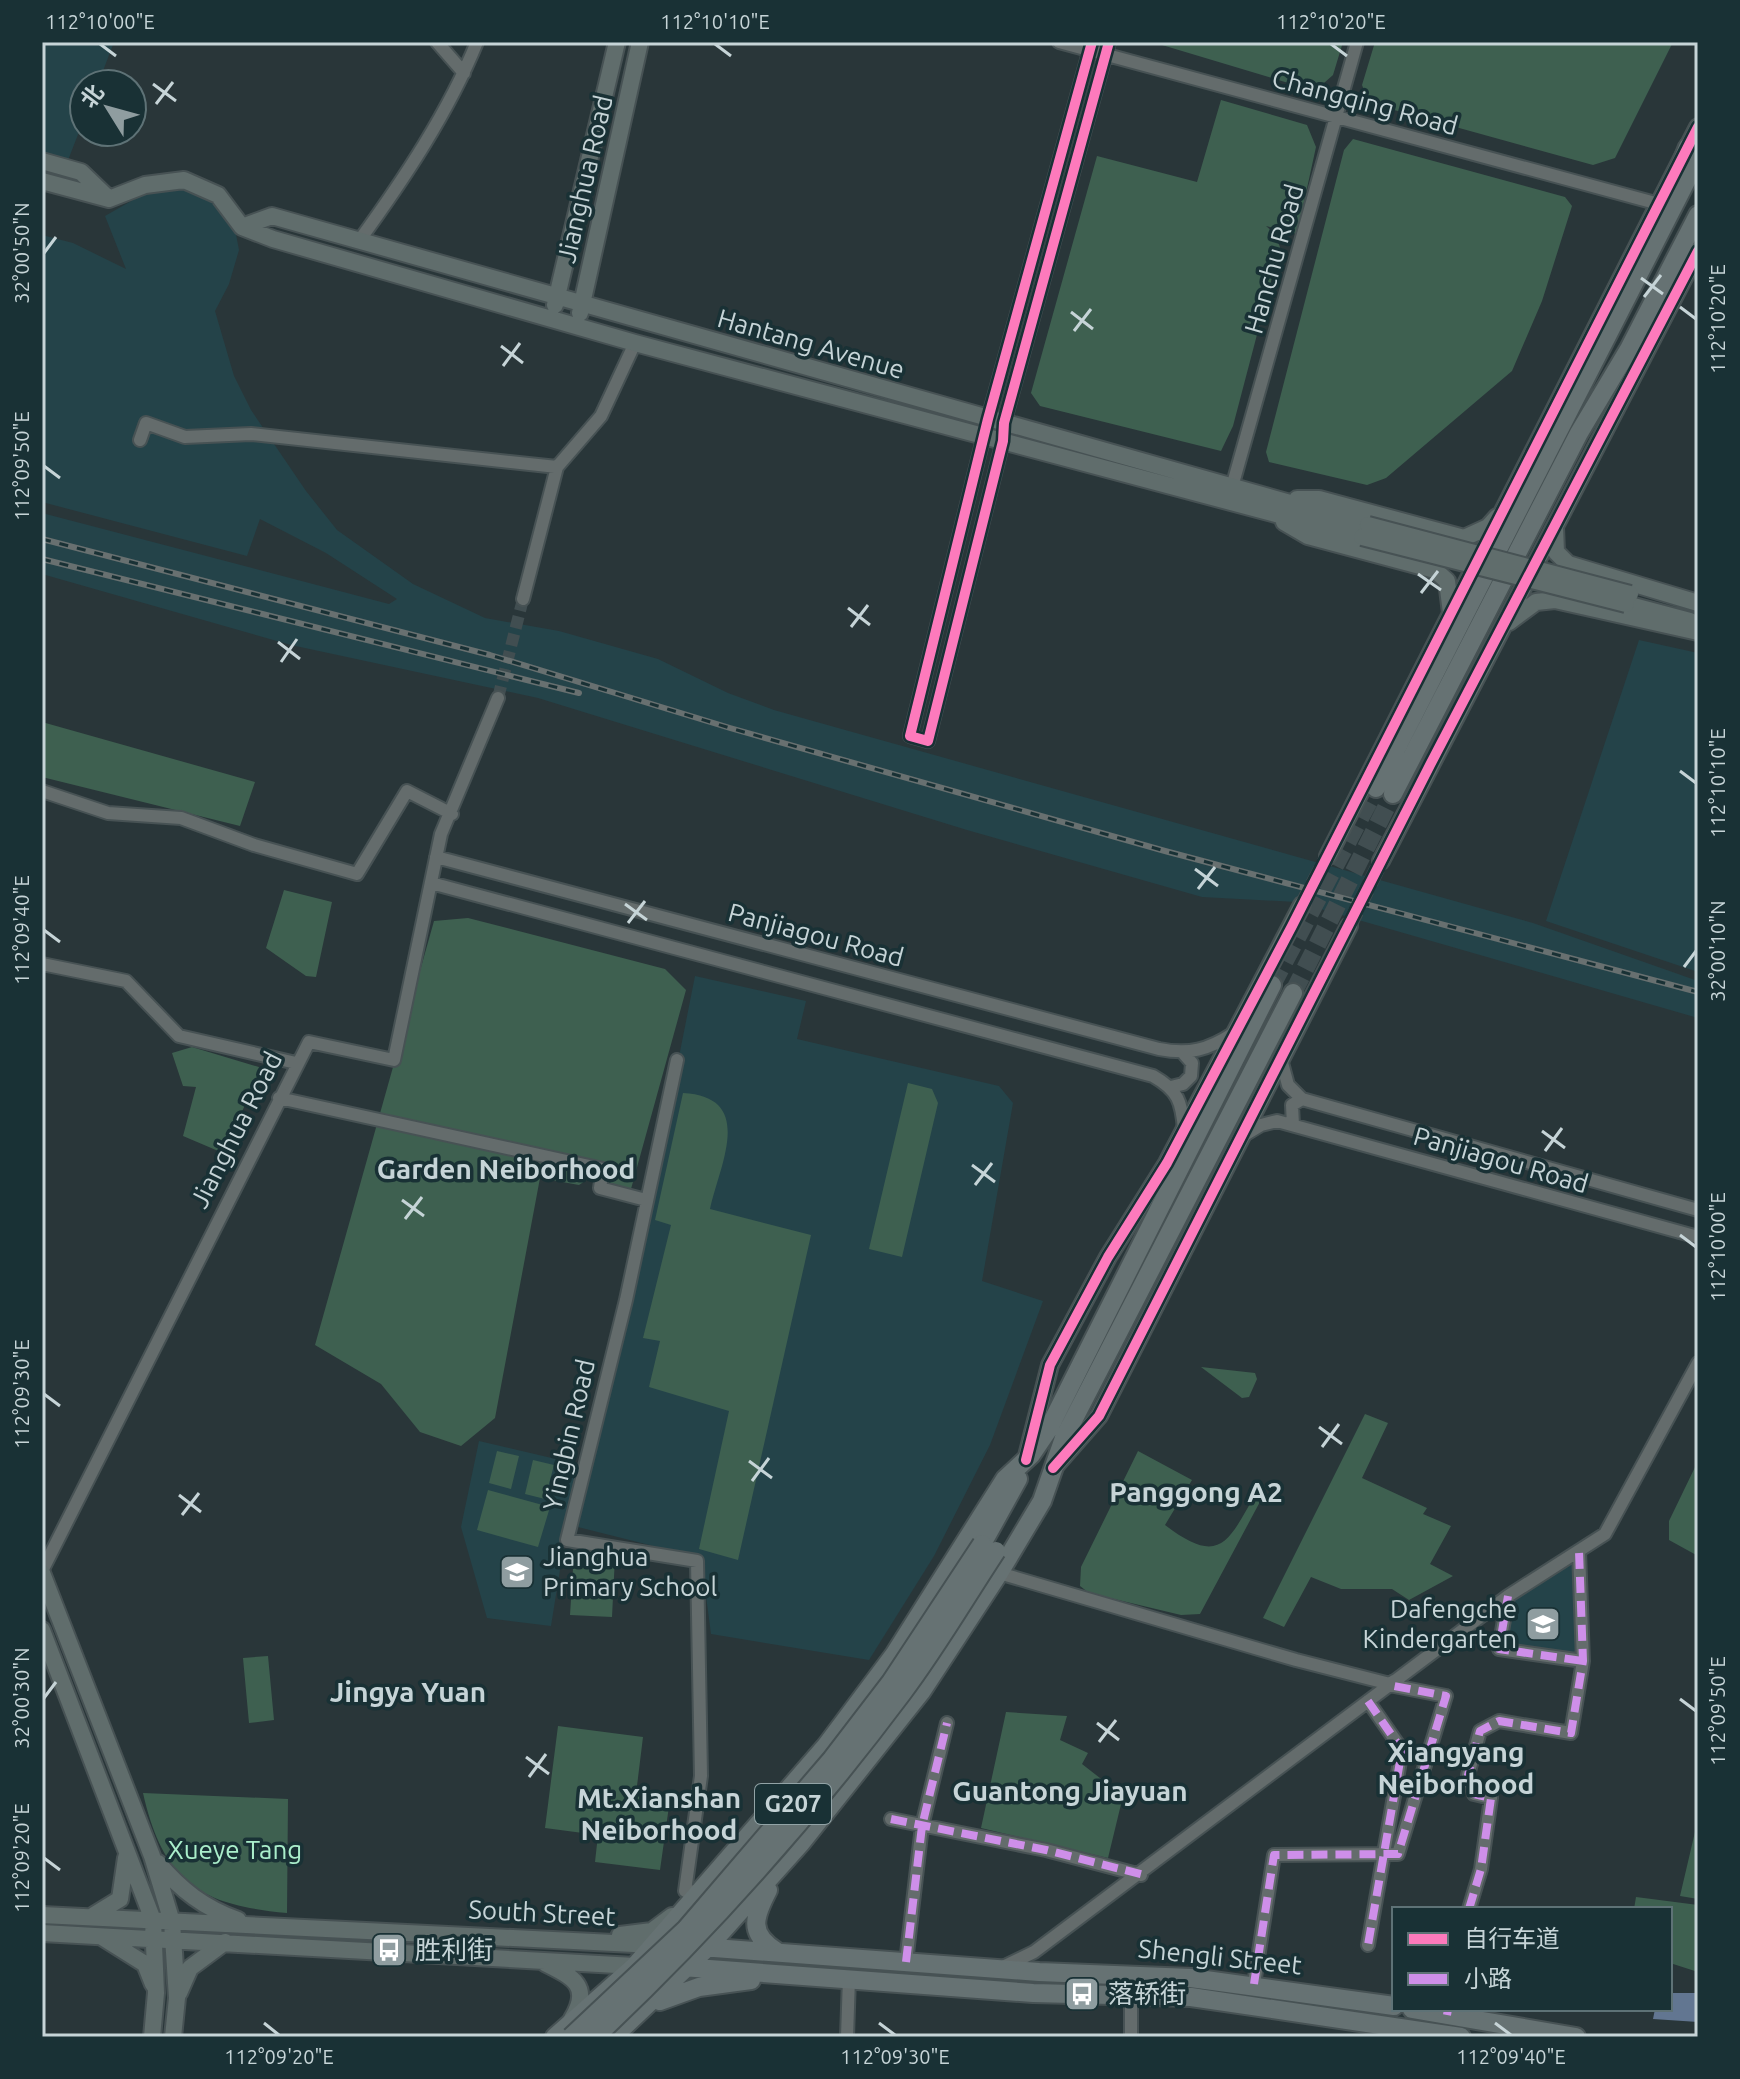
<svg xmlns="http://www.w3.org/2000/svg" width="1740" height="2079" font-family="Ubuntu,'Noto Sans SC',sans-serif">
<rect width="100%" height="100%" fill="#293639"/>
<!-- built -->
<path fill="#244349" d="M 42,42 L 114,42 L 98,84 L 84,84 L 84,119 L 65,168 L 42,161 Z
M 179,185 L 209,198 L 235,229 L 239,250 L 229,284 L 215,311 L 234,376 L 251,410 L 306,491 L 337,530 L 413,584 L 485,618 L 559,631 L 658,659 L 728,693 L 774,710 L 1533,923 L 1698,981 L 1698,1018 L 1296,902 L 1202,897 L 967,830 L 538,698 L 291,645 L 42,574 L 42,513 L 389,604 L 397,599 L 326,553 L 260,519 L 247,556 L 42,502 L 42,235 L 73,243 L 126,269 L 105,216 L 140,196 Z
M 1639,640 L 1698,653 L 1698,972 L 1546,921 Z
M 695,976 L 806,1001 L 797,1039 L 999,1086 L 1013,1103 L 982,1281 L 1043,1301 L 990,1445 L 934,1556 L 869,1660 L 711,1634 L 701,1558 L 578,1527 L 624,1334 Z
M 479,1441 L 577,1464 L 551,1626 L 487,1618 L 461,1527 Z
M 1577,1559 L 1579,1655 L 1503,1645 L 1513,1598 Z"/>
<!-- green -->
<path fill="#3e6050" d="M 1152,42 L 1343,42 L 1333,75 L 1315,91 Z
M 1375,42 L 1673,42 L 1615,158 L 1593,165 L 1369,103 L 1362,85 Z
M 1221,100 L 1307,125 L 1316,147 L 1297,234 L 1266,226 L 1274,233 L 1280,247 L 1233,426 L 1221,451 L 1040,406 L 1031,393 L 1097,156 L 1197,182 Z
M 1353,139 L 1565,197 L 1572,206 L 1542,301 L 1512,371 L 1386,478 L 1367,485 L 1269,462 L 1266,452 L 1344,150 Z
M 42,722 L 255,782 L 240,826 L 42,777 Z
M 284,890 L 332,902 L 316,977 L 306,976 L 266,948 Z
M 468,918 L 665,969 L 686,990 L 631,1189 L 591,1177 L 579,1185 L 540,1178 L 495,1418 L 461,1446 L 420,1432 L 381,1384 L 315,1345 L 434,921 Z
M 192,1047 L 262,1068 L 223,1153 L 183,1136 L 196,1087 L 183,1086 L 172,1053 Z
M 908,1083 L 932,1089 L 938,1103 L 902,1257 L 869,1249 Z
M 683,1093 C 756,1097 720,1164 710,1209 L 811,1235 L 738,1560 L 699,1549 L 729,1411 L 649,1387 L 660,1341 L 643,1338 L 671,1225 L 655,1220 Z
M 1201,1367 L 1255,1373 L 1257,1379 L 1249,1397 L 1242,1398 Z
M 1365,1414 L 1388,1423 L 1362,1478 L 1427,1508 L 1423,1514 L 1451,1526 L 1430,1564 L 1453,1576 L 1409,1600 L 1392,1589 L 1341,1589 L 1311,1577 L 1284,1627 L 1263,1618 Z
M 497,1451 L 519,1456 L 511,1489 L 489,1483 Z
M 1138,1451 L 1192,1480 L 1165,1525 C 1220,1567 1228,1542 1255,1495 L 1262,1498 L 1200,1614 L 1181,1615 L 1089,1593 L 1080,1586 L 1081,1567 Z
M 533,1460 L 554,1465 L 545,1499 L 525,1494 Z
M 1698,1461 L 1698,1556 L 1669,1540 L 1669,1521 Z
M 488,1490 L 550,1507 L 538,1547 L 477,1530 Z
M 574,1553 L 615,1557 L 612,1617 L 570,1615 Z
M 268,1656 L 274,1720 L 249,1723 L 243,1658 Z
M 1006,1712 L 1067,1716 L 1060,1740 L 1088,1753 L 1082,1764 L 1123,1796 L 1108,1858 L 981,1828 Z
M 558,1726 L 643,1737 L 636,1794 L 670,1799 L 660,1870 L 595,1862 L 598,1835 L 545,1828 Z
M 143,1793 L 288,1799 L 287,1913 C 200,1905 163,1882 143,1793 Z
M 1698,1819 L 1698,1899 L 1680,1896 Z
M 1636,1897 L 1698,1905 L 1698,1972 L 1670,1963 L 1670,1909 L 1634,1909 Z"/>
<!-- water -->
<path fill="#627691" d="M 1670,1993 L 1698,1993 L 1698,2022 L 1653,2019 L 1655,2009 L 1670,2009 Z"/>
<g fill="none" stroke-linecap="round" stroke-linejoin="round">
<!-- minor-tunnel -->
<path stroke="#414e51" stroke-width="12" stroke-dasharray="12 6" stroke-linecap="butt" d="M 498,698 L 523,599"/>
<!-- major-tunnel -->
<path stroke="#414e51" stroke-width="16" stroke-dasharray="16 8" stroke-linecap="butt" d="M 1302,905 L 1328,856
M 1349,926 L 1381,861"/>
<!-- highway-tunnel -->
<path stroke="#414e51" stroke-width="18" stroke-dasharray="18 9" stroke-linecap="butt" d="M 1272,985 L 1376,788
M 1293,993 L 1393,794"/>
<!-- minor casing -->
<g stroke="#475254" stroke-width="16">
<path id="minor" d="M 437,42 L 464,73
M 1059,42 L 1659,204
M 1092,42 L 988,419 L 910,736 L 928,741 L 1003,441 L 1004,423 L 1109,42
M 359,241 C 404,179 448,113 477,42
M 140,440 L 146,423 L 185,437 L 251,434 L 557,467
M 1232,487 L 1357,42
M 523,599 L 557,467 L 601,416 L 635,343
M 42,791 L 108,813 L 181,818 L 254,845 L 357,874 L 407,791 L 452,814
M 436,857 L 1159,1049 C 1189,1055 1208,1050 1234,1033
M 431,883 L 1153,1076 C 1178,1090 1182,1102 1184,1130
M 42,964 L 126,981 L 179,1036 L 296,1063
M 1281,1059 L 1288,1085 L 1302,1099 L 1698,1210
M 677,1060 L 626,1300 L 567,1540 L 697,1561 L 701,1776 L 685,1891 L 701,1892
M 1171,1087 L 1183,1084 L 1191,1076 L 1192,1063 L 1184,1054
M 279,1098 L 603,1169 L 600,1188 L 646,1200
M 1293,1125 L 1292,1105 L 1302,1099
M 1241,1137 L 1261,1125 L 1277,1121 L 1698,1237
M 42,1571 L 309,1042 L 394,1060 L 441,834 L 498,698
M 999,1573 L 1296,1660 L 1390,1684 L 1394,1681
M 1508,1596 L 1499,1649 L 1583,1661
M 1368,1701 L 1402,1750 L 1368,1945
M 891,1819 L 1046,1850 L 1141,1875
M 1469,1909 L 1481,1869 L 1491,1798 L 1474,1794 L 1468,1775 L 1480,1731 L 1499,1721 L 1571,1733 L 1583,1661 L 1579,1551
M 906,1962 L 922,1826 L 947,1723
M 1003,1967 L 1034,1952 L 1508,1596 L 1605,1534 L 1698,1363
M 1131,1974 L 1131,2037
M 1254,1984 L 1274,1855 L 1398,1854 L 1446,1696 L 1389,1685
M 847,2037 L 849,1978"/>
</g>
<!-- major casing -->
<g stroke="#475254" stroke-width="20">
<path id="major" d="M 42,161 L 81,172 L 108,198
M 42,181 L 109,199 L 145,185 L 184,180 L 218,195 L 242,227 L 273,239 L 635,343 L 1362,537
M 242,227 L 272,216 L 1368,525
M 555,305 L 617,42
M 580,313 L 640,42
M 1297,499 L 1319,499 L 1464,538 L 1488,527 L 1497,517
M 1284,522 L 1308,536 L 1435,570 L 1447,581 L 1451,613
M 1555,527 L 1556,552 L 1568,564 L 1698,603
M 1626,604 L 1690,621
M 1509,622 L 1536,602 L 1555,600 L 1698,632
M 1328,856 L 1698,127
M 1381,861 L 1698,251
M 1026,1460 L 1050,1365 L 1108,1257 L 1167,1163 L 1302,905
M 1057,1464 L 1099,1416 L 1349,926
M 42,1573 L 152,1856 L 172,1922 L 177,1998 L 173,2037
M 42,1630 L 153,1920 L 156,1993 L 152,2037
M 158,1863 C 181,1890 204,1908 238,1920
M 42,1915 L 654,1945
M 94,1915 L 120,1899 L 126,1858
M 42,1933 L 635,1966
M 620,1935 L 652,1931 L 672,1916
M 102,1937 L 145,1964 L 153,1984
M 545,1963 C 573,1977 592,1986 572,2019
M 179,1993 L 190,1968 L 225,1942"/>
</g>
<!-- highway casing -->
<g stroke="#475254" stroke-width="22">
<path id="highway" d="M 1676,178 L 1688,147
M 1376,788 L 1698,158
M 1393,794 L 1579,433 L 1629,349 L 1698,215
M 982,1544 L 1018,1479
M 768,1890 C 754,1917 748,1933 776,1951
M 701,1947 L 1039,1972 L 1191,1978 L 1394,2006
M 682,1967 L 1033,1993 L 1191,1997 L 1461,2037
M 660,2001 L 699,1987 L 751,1980
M 1412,2009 L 1576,2037
M 555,2037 L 635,1966 L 826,1746 L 894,1655 L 1005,1479 L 1031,1455 L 1048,1430 L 1272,985
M 613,2037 L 708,1947 L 801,1843 L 921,1692 L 999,1573 L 1042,1501 L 1064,1438 L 1293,993"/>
</g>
<!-- minor -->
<use href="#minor" stroke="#646c6c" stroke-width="12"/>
<!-- major -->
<use href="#major" stroke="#606d6c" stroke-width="16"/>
<!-- highway -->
<use href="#highway" stroke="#667273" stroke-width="18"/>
<!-- rail casing -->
<g stroke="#687070" stroke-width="6">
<path id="rail" d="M 42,539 L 490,655 L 730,728 L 1165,851 L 1698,992
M 42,559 L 579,693"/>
</g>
<!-- rail -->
<use href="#rail" stroke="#193135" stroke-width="3" stroke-dasharray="9" stroke-linecap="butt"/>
<!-- major-bridge casing -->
<g stroke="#475254" stroke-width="20" stroke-linecap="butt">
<path id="major-bridge" d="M 1368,525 L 1630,594
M 1362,537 L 1626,604"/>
</g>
<!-- highway-bridge casing -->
<g stroke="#475254" stroke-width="22" stroke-linecap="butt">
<path id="highway-bridge" d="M 571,2037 L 686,1929 L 832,1759 L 891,1682 L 982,1544
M 595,2037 C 707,1932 810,1816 902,1693 C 936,1648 965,1598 996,1551"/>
</g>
<!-- major-bridge -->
<use href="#major-bridge" stroke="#606d6c" stroke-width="16"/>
<!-- highway-bridge -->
<use href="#highway-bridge" stroke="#667273" stroke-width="18"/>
<!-- quiet -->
<path stroke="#ce8fe9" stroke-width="8" stroke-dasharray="16 8" stroke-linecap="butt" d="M 1508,1596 L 1499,1649 L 1583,1661
M 1368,1701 L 1402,1750 L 1368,1945
M 891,1819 L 1046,1850 L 1148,1876
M 1469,1909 L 1481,1869 L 1491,1798 L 1474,1794 L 1468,1775 L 1480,1731 L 1499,1721 L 1571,1733 L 1583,1661 L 1579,1551
M 906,1962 L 922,1826 L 947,1723
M 1254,1984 L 1274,1855 L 1398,1854 L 1446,1696 L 1389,1685
M 1447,2015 L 1448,2009"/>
<!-- cycleway casing -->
<g stroke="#193135" stroke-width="15">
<path id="cycleway" d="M 1092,42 L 988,419 L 910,736 L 928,741 L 1003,441 L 1004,423 L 1109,42
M 1026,1460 L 1050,1365 L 1108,1257 L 1167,1163 L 1292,926 L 1698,127
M 1053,1468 L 1099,1416 L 1430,765 L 1698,251"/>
</g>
<!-- cycleway -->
<use href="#cycleway" stroke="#fd7abc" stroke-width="10"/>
</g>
<!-- ticks -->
<path fill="none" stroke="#c6d4d7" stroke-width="3" d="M 100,44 L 116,56M 715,44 L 731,56M 1331,44 L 1347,56M 153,84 L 176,101M 156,104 L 173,82M 44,253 L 56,237M 1641,278 L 1663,294M 1644,297 L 1661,275M 1680,307 L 1696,319M 1071,312 L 1093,329M 1074,331 L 1091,309M 501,346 L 523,363M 503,366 L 520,343M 44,466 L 60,478M 1418,574 L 1441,590M 1421,593 L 1438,571M 848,608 L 870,625M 851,627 L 868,605M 278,642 L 300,659M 281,662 L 297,639M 1680,771 L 1696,783M 1195,869 L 1218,886M 1198,889 L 1215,867M 625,904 L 647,920M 628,923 L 645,901M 44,930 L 60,942M 1684,967 L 1696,951M 1542,1131 L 1565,1148M 1545,1151 L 1562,1128M 972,1165 L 995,1182M 975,1185 L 992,1163M 402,1200 L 424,1216M 405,1219 L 422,1197M 1680,1235 L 1696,1247M 44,1394 L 60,1406M 1319,1427 L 1342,1444M 1322,1447 L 1339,1424M 749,1461 L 772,1478M 752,1481 L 769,1458M 179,1495 L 201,1512M 182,1515 L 199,1493M 44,1698 L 56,1682M 1680,1699 L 1696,1711M 1097,1723 L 1119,1740M 1099,1742 L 1116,1720M 526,1757 L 549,1774M 529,1777 L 546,1754M 44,1858 L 60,1870M 264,2023 L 279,2035M 879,2023 L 895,2035M 1495,2023 L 1511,2035"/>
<!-- icons -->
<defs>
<g id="school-square" transform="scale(1.8)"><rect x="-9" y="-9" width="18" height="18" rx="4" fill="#8f9da0" stroke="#193135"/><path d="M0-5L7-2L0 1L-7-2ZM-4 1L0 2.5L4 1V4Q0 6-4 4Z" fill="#fff"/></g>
<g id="bus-square" transform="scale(1.8)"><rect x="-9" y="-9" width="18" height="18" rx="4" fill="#8f9da0" stroke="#193135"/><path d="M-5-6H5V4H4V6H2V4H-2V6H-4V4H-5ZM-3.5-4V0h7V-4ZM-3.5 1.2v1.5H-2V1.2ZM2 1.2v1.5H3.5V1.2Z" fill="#fff"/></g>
</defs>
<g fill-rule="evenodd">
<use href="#school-square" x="517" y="1572"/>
<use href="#school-square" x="1543" y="1624"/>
<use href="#bus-square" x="389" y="1950"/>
<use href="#bus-square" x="1082" y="1994"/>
</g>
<g text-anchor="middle" stroke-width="7" stroke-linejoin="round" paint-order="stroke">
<!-- shield labels -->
<rect fill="#193135" stroke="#92a3a6" stroke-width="2" x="755" y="1784" width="76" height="40" rx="6"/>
<g font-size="24" font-weight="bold" fill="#c6d4d7">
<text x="793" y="1812">G207</text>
</g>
<!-- street labels -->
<g font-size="26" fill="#c6d4d7" stroke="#193135">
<text transform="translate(1365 102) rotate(15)" y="9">Changqing Road</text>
<text transform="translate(585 179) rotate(-77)" y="9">Jianghua Road</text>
<text transform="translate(1274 259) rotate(-74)" y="9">Hanchu Road</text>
<text transform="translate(811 344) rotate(16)" y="9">Hantang Avenue</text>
<text transform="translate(816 935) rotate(15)" y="9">Panjiagou Road</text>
<text transform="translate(236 1130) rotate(-63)" y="9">Jianghua Road</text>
<text transform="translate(1501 1160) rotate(16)" y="9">Panjiagou Road</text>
<text transform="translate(569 1435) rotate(-77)" y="9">Yingbin Road</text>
<text transform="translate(542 1913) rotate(3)" y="9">South Street</text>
<text transform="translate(1220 1957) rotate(6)" y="9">Shengli Street</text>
</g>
<!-- poi labels -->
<g font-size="26" fill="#c6d4d7" stroke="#193135" text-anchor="start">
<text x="543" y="1566">Jianghua<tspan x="543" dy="30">Primary School</tspan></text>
<text x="1517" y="1618" text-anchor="end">Dafengche<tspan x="1517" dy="30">Kindergarten</tspan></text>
<text x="415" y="1959">胜利街</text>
<text x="1108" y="2003">落轿街</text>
</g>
<!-- park labels -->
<g font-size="26" fill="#aaeecb" stroke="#193135">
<text x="235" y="1859">Xueye Tang</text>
</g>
<!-- neighbourhood labels -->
<g font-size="28" font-weight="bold" fill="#c6d4d7" stroke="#193135">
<text x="506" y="1179">Garden Neiborhood</text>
<text x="1196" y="1502">Panggong A2</text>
<text x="408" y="1702">Jingya Yuan</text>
<text x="1456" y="1762">Xiangyang<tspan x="1456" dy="32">Neiborhood</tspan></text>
<text x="1070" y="1801">Guantong Jiayuan</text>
<text x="659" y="1808">Mt.Xianshan<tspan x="659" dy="32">Neiborhood</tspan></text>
</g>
</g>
<!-- border -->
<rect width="1740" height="2079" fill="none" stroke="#193135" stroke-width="88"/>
<!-- legend -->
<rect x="1392" y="1907" width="280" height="104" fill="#193135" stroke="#5e7276" stroke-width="2"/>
<rect x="1408" y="1933" width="40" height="12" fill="#fd7abc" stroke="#5e7276" stroke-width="2"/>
<text x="1464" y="1947" font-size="24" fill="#c6d4d7">自行车道</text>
<rect x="1408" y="1973" width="40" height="12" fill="#ce8fe9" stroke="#5e7276" stroke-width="2"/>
<text x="1464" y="1987" font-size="24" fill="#c6d4d7">小路</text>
<!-- north arrow -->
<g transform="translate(108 108) rotate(307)"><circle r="38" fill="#193135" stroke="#5e7276" stroke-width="2"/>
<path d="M0-6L14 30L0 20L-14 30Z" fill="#8f9da0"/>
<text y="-12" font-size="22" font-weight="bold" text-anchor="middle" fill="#c6d4d7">北</text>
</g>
<rect x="44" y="44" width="1652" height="1991" fill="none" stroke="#c6d4d7" stroke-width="3"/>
<g font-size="20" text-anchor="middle" fill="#c6d4d7">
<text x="100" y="29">112°10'00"E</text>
<text x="715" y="29">112°10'10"E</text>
<text x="1331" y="29">112°10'20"E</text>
<text transform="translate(22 253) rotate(-90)" y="7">32°00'50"N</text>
<text transform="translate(1718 319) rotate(-90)" y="7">112°10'20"E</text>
<text transform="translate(22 466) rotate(-90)" y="7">112°09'50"E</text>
<text transform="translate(1718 783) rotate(-90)" y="7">112°10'10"E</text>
<text transform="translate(22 930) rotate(-90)" y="7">112°09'40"E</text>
<text transform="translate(1718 951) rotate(-90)" y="7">32°00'10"N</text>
<text transform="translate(1718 1247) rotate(-90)" y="7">112°10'00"E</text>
<text transform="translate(22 1394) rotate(-90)" y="7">112°09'30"E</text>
<text transform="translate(22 1698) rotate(-90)" y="7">32°00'30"N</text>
<text transform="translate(1718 1711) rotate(-90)" y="7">112°09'50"E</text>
<text transform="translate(22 1858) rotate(-90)" y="7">112°09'20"E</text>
<text x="279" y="2064">112°09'20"E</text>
<text x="895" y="2064">112°09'30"E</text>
<text x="1511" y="2064">112°09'40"E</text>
</g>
</svg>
